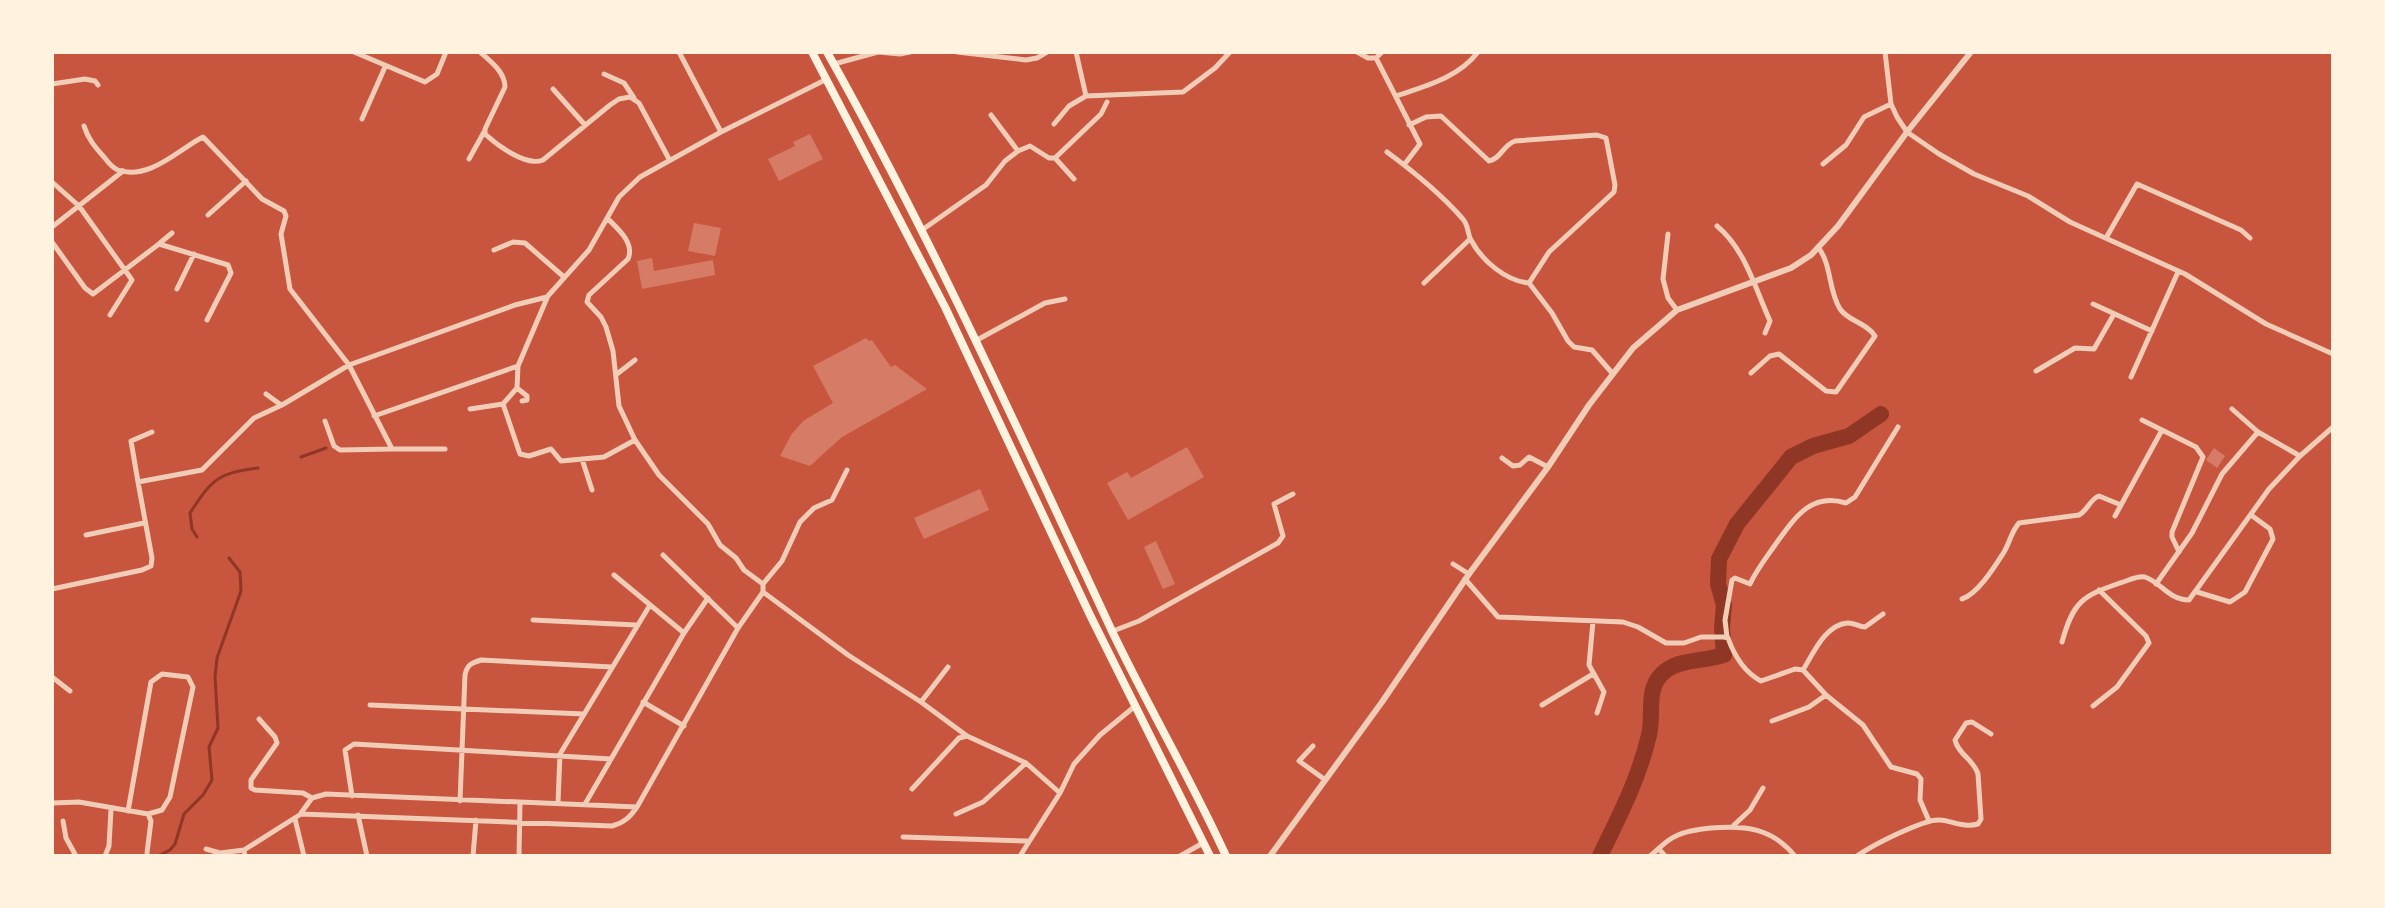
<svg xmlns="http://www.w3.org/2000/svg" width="2385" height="908" font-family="'Crimson Pro',serif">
<rect width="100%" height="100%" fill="#c8553d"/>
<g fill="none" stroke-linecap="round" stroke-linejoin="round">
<!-- stream -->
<path stroke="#8f3625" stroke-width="3" d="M 301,457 L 326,448
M 197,537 L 192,529 L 190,513 C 212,479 218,473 258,468
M 158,856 L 170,850 L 175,844 L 184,814 L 203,795 L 212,780 L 209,747 L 218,728 L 215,677 L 217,658 L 241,591 L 240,572 L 229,558"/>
<!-- river -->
<path stroke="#8f3625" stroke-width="16" d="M 1600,856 C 1620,814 1638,781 1649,735 C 1654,716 1646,692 1660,676 C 1675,658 1704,662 1724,655 L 1722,628 L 1724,605 L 1718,584 L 1719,559 L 1737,524 L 1791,457 L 1813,446 L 1849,436 L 1881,414"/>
</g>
<!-- building -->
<path fill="#d67c66" d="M 810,134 L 823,159 L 779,181 L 768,159 L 795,146 L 793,142 Z
M 694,223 L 721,228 L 715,256 L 688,251 Z
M 652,258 L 654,271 L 713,260 L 715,275 L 642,289 L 637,261 Z
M 866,338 L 869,341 L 872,340 L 891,367 L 895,365 L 927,389 L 842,437 L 810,466 L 780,456 L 791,435 L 803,421 L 833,403 L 813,366 Z
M 1187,447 L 1204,477 L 1128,520 L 1107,483 L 1127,472 L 1131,478 Z
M 2214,448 L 2225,456 L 2217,468 L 2206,460 Z
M 980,489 L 989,510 L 924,539 L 914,518 Z
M 1156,541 L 1175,584 L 1163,589 L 1144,547 Z"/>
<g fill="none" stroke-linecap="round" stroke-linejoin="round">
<!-- minor -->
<path stroke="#f1ccb7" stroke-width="5" d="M 354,52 L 425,82 L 437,74 L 446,52
M 480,52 C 491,62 505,72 505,87 L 485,129 L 485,134 C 497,145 526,167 543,160 L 610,105 L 619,99 L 630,97 L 639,103 L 669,159
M 679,52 L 721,132
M 957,52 L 1026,60 L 1037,58 L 1047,52
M 1076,52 L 1086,96
M 1357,52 L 1368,58 L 1376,58 L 1420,144 L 1404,165
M 1885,52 L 1891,104 L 1897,117 L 1907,132 L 1939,154 L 1974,174 L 2028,196 L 2070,222 L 2185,274 L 2266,324 L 2333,354
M 1376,58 L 1382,52
M 834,64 L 878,52 L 900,54 L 910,52
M 604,74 L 624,83 L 634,98
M 52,84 L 85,79 L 95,81 L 98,85
M 553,89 L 585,125
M 1396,96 C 1426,86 1458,78 1478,52
M 991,115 L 1018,151
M 362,119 L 385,67
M 1054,124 L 1069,106 L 1086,96 L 1183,92 L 1215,68 L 1230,52
M 1409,125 L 1426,117 L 1441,116 L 1489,161 C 1501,159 1503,145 1515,141 L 1597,135 L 1606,138 L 1615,185 L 1614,192 L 1549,252 L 1529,283
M 84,126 C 88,139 95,147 104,157 C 108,162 112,168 118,170 C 149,181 179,149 203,137 L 262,199 L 284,211 L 286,216 L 281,234 L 290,289 L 349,365 L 392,449 L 445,449
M 1387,152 C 1414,172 1440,193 1462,218 C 1469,225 1467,233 1471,240 C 1482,261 1506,281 1529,283 L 1552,313 L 1568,341 L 1574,347 L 1592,350 L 1613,374
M 1055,158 L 1074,179
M 469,159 L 484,132
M 1823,164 L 1846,145 L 1864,117 L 1891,104
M 52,182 L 79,206 L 132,280 L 110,315
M 208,215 L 246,181
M 1717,226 C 1745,249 1755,288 1770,321 L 1765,333
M 52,227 L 123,171
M 922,230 L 986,185 L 1005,161 L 1018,151 L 1030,146 L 1049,158 L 1055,158 L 1101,114 L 1107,102
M 1668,234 L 1663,279 L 1668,298 L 1677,310
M 2106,238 L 2137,184 L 2241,230 L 2250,238
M 52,242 L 85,288 L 93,294 L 159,244 L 228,265 L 231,273 L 207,320
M 160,243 L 172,233
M 494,250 L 513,242 L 525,243 L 564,277
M 1424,283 L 1470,239
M 177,289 L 194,254
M 2093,304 L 2152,331
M 977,340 L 1045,303 L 1065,299
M 518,366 L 517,388 L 503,404 L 520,454 L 529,456 L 551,449 L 561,461 L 604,457 L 635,440
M 2036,371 L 2075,348 L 2094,349 L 2114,314
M 1751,373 L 1770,356 L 1779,354 L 1826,391 L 1836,392 L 1875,336 C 1867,323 1848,321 1840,309 C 1828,290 1832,265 1818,247
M 617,374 L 635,360
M 2131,377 L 2178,272
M 517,388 L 527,396 L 527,400 L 522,401
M 266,394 L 281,405
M 470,409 L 503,404
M 2232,409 L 2258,432
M 374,416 L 518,366 L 547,298
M 2142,420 L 2196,447 L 2203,457 L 2172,532 L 2172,537 L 2179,552
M 325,421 L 334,446 L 340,450 L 392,449
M 1502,458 L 1513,466 L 1520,465 L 1529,457 L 1548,467
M 582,459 L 592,490
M 138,482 L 131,441 L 152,432
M 2115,516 L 2162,430
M 86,535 L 144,523
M 663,555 L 738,628
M 1453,564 L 1469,574
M 614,575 L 684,633
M 1465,579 L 1498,617 L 1623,622 L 1638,627 L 1666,643 L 1684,643 L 1701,637 L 1724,637 L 1728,638 C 1734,655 1744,672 1761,681 L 1795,669 L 1803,670 L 1826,695 L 1863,725 L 1891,767 L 1917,774 L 1921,779 L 1920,800 L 1929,821
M 763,584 L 782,561 L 800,522 L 814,508 L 832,500 L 847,470
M 2156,584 L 2192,533 L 2222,474 L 2258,432 L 2300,456 L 2333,427
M 52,589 L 142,570 L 151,566 L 152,558 L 138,482 L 202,470 L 254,418 L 282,405 L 349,365 L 515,305 L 547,297 L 589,250 L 619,197 L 640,177 L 721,132 L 827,79
M 763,592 L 848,655 L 921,702
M 2197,592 L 2230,602 L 2245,592 L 2273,539 L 2270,529 L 2251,515
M 1962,599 C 1978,594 1995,566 2004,552 C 2010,542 2011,532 2019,523 L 2079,515 C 2088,510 2090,499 2099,496 L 2121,505
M 533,620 L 636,625
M 1593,621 L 1589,665 L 1604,692 L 1597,713
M 1113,631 L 1139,621 L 1278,543 L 1283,536 L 1274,504 L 1293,494
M 1727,637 L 1725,620 L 1732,580 L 1735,578 L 1750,584 C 1757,569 1766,558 1775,545 C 1794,519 1810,492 1846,503 L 1855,497 L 1898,427
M 2062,642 C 2073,602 2082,596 2120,583 C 2128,581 2137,575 2145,577 C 2162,583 2169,600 2189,600 L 2269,489 L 2300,456
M 948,667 L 921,702 L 967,736
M 1803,670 C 1813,654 1825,625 1847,623 C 1853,622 1859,627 1865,627 L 1883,614
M 52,677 L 70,691
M 643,702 L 684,726
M 370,705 L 584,714
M 1542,705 L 1593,674
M 2093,706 L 2117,687 L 2149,643 L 2146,636 L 2099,590
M 259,719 L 275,737 L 277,743 L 251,780 L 251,788 L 255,790 L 303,793 L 312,798
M 1772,721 L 1809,707 L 1826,695
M 1313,746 L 1299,761 L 1324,779
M 912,789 L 959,738 L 967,736 L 1026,763 L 1060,793
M 352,796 L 345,750 L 354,744 L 611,759
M 460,801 L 465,675 C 467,665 471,663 481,660 L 612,667
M 52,803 L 79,802 L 148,814 L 151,821 L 147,853
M 558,803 L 560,754 L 650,605
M 585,804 L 684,633 L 708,598
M 128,811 L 151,682 L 162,674 L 188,677 L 193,687 L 170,797 L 162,810 L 148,814
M 301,813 L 312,798 L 326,794 L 637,807
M 956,814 L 983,802 L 1026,763
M 358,815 L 367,856
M 295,819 L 304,856
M 63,821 L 66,838 L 76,856
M 1734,825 L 1750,810 L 1763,788
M 903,837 L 1027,841
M 206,849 L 220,853 L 244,850
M 1659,849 L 1665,856
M 105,856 L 109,846 L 111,809
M 245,856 L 244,850 L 301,814 L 612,826 C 624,823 630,817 637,807 L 738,628 L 763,592 L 763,584 L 744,570 L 736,558 L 720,545 L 708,524 L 659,475 L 635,440 L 619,406 L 613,351 L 606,327 L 601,317 L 587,302 L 589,295 L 628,259 C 635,243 618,229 607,218
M 473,856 L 476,820
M 519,856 L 520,803
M 1020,856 L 1060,793 L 1074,764 L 1100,735 L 1134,707
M 1180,856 L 1203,843
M 1650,856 C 1656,851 1662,845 1669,840 C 1682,831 1696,830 1711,828 C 1745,825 1772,828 1795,856
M 1857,856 C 1871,846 1925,818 1940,820 C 1953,821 1964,828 1978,824 L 1981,819 L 1978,774 C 1974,760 1958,754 1955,740 L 1966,723 L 1972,722 L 1991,734"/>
<!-- tertiary -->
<path stroke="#f1ccb7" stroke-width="6" d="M 1270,856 L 1382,702 L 1469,574 L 1548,467 L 1589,405 L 1633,348 L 1677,310 L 1791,268 L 1811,255 L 1838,226 L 1907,132 L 1971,52"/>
<!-- trunk -->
<path stroke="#fff3e0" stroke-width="8" d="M 812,52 L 945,307 L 1090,615 L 1210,856
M 827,52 C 932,239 1020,434 1111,629 C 1147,705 1191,779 1226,856"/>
</g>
<!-- border -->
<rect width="2385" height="908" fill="none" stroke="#fff3e0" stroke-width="108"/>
</svg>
